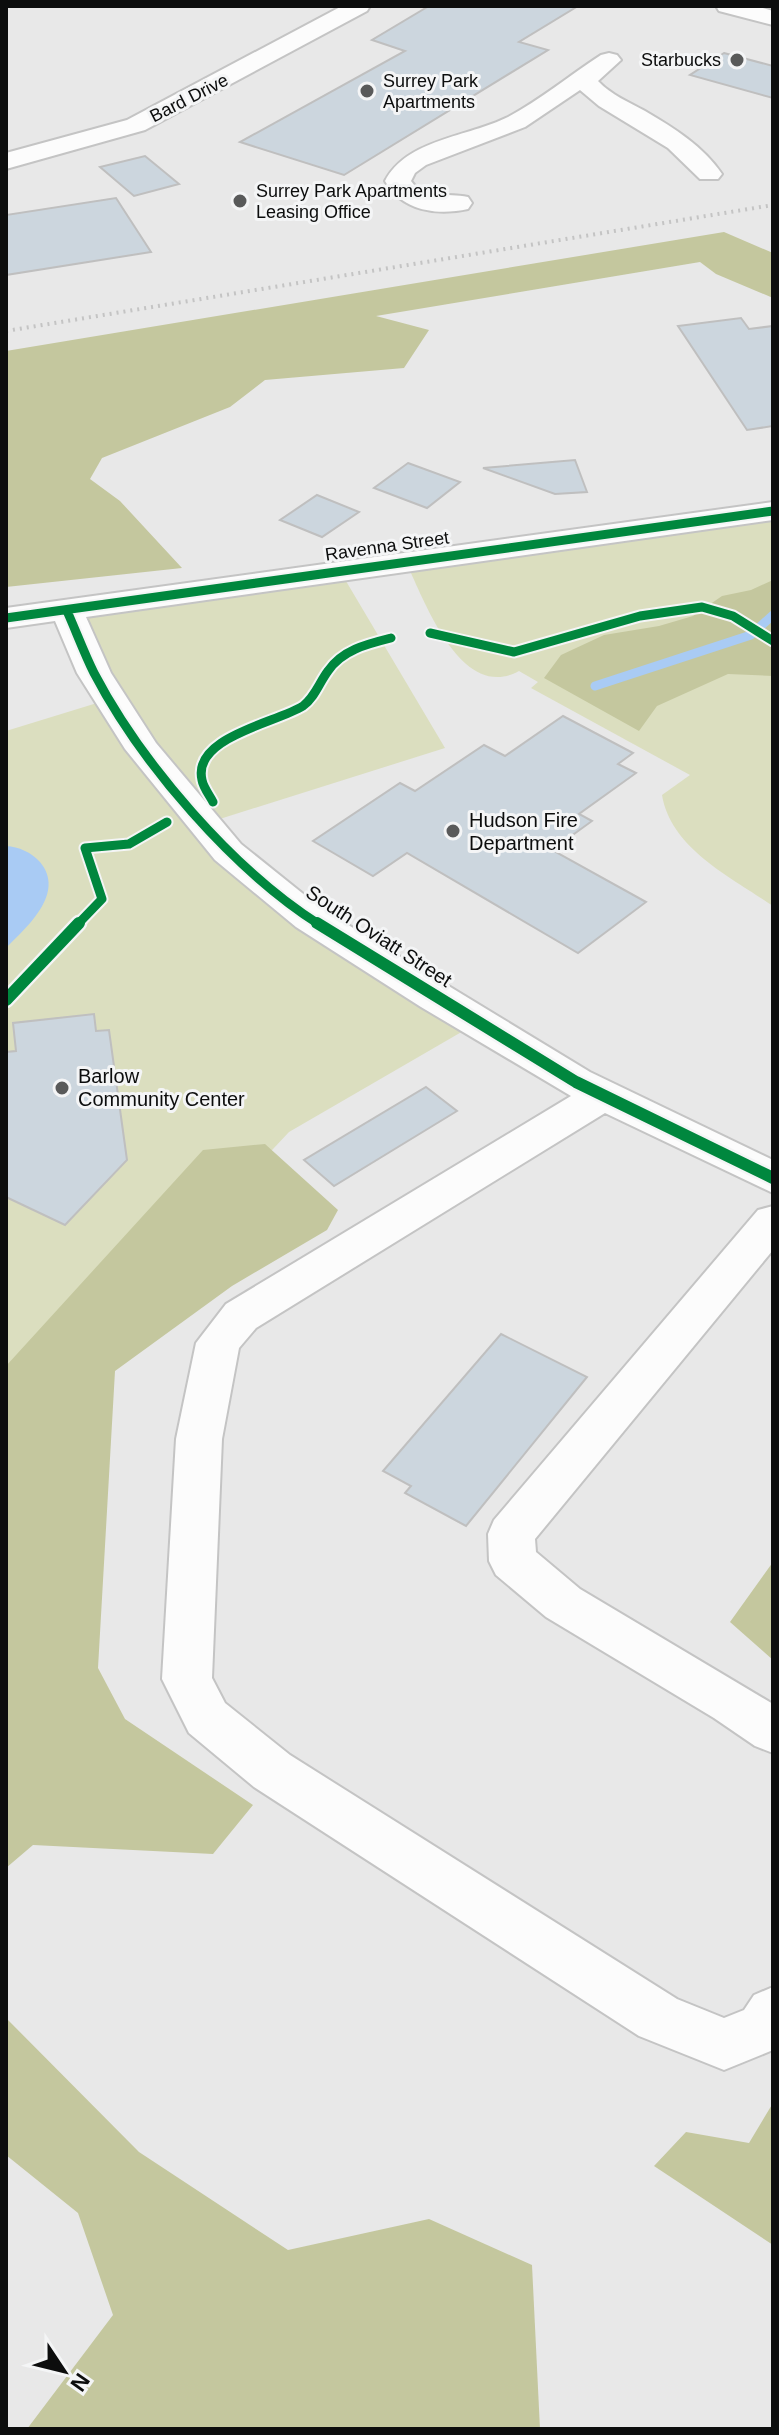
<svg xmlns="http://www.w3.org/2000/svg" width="779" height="2435" font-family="Arial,sans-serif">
<rect width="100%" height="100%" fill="#e8e8e8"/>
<!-- green -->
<path fill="#dbdebf" d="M 773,511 L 773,906 C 731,877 671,849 662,795 L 690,775 L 531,688 L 538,682 L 519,671 C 461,703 424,600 406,562 Z
M 340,571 L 445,748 L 204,824 L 477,1023 L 289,1132 L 6,1433 L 6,731 L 110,699 L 67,611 Z"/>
<!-- forest -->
<path fill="#c4c79e" d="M 724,232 L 773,253 L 773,298 L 716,274 L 700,262 L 376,316 L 429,330 L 404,368 L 265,380 L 230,407 L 102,458 L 90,479 L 120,501 L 182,568 L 6,587 L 6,351 Z
M 773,580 L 773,676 L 728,674 L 657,706 L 639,731 L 544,678 L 561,655 L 604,635 L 659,626 L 693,616 L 722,596 L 751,590 Z
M 265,1144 L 338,1210 L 327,1230 L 232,1286 L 115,1371 L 98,1668 L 125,1719 L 253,1805 L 213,1854 L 33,1845 L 6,1868 L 6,1366 L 203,1150 Z
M 773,1562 L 773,1660 L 730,1622 Z
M 6,2018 L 139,2152 L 288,2250 L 429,2219 L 532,2265 L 540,2429 L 27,2429 L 113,2315 L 78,2213 L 6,2155 Z
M 773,2103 L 773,2245 L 654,2166 L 686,2132 L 749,2143 Z"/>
<!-- water -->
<path fill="#a9cbf4" d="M 6,846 C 19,847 31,852 40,862 C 66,893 27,927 6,948 Z"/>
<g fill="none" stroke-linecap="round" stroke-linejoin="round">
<!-- stream -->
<path stroke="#a9cbf4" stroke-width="9" d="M 595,686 L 751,635 L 773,615"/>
</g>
<!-- building -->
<path fill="#ccd6de" stroke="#bfbfbf" stroke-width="2" d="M 429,6 L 578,6 L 519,42 L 548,50 L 344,175 L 240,142 L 405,51 L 372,40 Z
M 724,53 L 773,66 L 773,98 L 690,75 Z
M 145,156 L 179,184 L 134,196 L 100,167 Z
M 116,198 L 151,252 L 6,275 L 6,215 Z
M 741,318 L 749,329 L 773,326 L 773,426 L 747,430 L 678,326 Z
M 575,460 L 587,492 L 555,494 L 483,468 Z
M 408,463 L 460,482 L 427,508 L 374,488 Z
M 317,495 L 359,512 L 322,537 L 280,520 Z
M 563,716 L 633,753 L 618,764 L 636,773 L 579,814 L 592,821 L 552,850 L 646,902 L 578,953 L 407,853 L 373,876 L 313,841 L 400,783 L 415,791 L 484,745 L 505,756 Z
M 94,1014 L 96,1031 L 109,1030 L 127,1160 L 65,1225 L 6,1197 L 6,1052 L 16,1051 L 13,1023 Z
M 426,1087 L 457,1111 L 334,1186 L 304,1160 Z
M 501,1334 L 587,1377 L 466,1526 L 405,1493 L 411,1486 L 383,1471 Z"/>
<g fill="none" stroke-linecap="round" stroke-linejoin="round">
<!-- minor casing -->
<g stroke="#c4c4c4" stroke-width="4">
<path id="minor" d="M 342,6 L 370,6 L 367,11 L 145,130 L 6,169 L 6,153 L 127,120 Z
M 609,53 L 617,55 L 621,60 L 598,81 C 611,95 629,102 645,111 C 674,128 703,146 722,174 L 718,179 L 700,179 L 668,148 L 599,106 L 580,90 L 525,127 L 426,165 L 415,173 L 411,181 C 425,201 447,192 468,197 L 472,203 L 468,209 C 437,216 402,211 385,181 C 407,139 468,137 508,117 C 540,100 570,75 601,55 Z
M 773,502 L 773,520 L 86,617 L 111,673 L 156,743 L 241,844 L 322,909 L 590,1072 L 773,1160 L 773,1193 L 605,1113 L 256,1328 L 239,1348 L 222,1439 L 212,1678 L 225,1703 L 290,1755 L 677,1999 L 724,2018 L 744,2010 L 754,1995 L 773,1987 L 773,2050 L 724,2070 L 639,2036 L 254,1787 L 189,1733 L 162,1679 L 176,1439 L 196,1343 L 226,1304 L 571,1096 L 421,1007 L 296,927 L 215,860 L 125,749 L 77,673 L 55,621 L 6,628 L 6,608 Z
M 773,1206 L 773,1250 L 535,1539 L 536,1552 L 580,1589 L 773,1704 L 773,1753 L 755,1746 L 714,1718 L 546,1617 L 496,1575 L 489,1561 L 488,1534 L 494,1520 L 758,1210 Z"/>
</g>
<!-- major casing -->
<g stroke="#c4c4c4" stroke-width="4">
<path id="major" d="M 716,6 L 756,6 L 773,11 L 773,25 L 719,11 Z"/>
</g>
<!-- minor -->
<use href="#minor" fill="#fcfcfc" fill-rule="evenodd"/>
<!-- major -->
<use href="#major" fill="#fcfcfc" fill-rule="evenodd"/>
<!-- rail -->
<path stroke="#c4c4c4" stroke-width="4" stroke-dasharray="2 5" stroke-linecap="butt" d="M 6,331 L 773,205"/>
<!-- cycleway-far1 casing -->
<g stroke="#f4f5f6" stroke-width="13">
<path id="cycleway-far1" d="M 67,611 C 76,631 84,653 94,673 C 141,763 233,870 320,925
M 6,618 L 773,511
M 430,633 L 514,652 L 640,616 L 702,607 L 733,616 L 773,641
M 213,802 C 210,796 203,787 202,780 C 192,737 276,723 303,706 C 315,697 319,683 328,671 C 342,650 367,644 391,638
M 77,925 L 102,899 L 85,848 L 129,844 L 167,822"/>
</g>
<!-- cycleway casing -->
<g stroke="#f4f5f6" stroke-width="17">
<path id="cycleway" d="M 317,923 L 576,1082 L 773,1178
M 6,1000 L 79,923"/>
</g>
<!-- cycleway-far1 -->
<use href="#cycleway-far1" stroke="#00873e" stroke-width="9"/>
<!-- cycleway -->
<use href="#cycleway" stroke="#00873e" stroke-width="12"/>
</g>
<!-- markers -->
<g fill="#595a5a" stroke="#f4f5f6" stroke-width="3">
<circle cx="737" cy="60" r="8"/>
<circle cx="367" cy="91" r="8"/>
<circle cx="240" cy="201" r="8"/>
<circle cx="453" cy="831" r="8"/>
<circle cx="62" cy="1088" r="8"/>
</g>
<g text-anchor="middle" stroke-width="6" stroke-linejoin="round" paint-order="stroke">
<!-- far-poi labels -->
<g font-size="18" fill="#0c0d0d" stroke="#f4f5f6" text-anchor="start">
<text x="721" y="66" text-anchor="end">Starbucks</text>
<text x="383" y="87">Surrey Park<tspan x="383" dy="21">Apartments</tspan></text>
<text x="256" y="197">Surrey Park Apartments<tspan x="256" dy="21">Leasing Office</tspan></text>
</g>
<!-- far-street labels -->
<g font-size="18" fill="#0c0d0d" stroke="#f4f5f6">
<text transform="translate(189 98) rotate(-27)" y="6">Bard Drive</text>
<text transform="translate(387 546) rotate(-8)" y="6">Ravenna Street</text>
</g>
<!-- poi labels -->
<g font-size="20" fill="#0c0d0d" stroke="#f4f5f6" text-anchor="start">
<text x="469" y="827">Hudson Fire<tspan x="469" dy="23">Department</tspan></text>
<text x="78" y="1083">Barlow<tspan x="78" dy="23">Community Center</tspan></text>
</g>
<!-- street labels -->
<g font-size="20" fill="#0c0d0d" stroke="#f4f5f6">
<text transform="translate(379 936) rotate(33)" y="7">South Oviatt Street</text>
</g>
</g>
<!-- border -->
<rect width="779" height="2435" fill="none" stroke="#0c0d0d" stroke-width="16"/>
<!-- north arrow -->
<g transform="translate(64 2371) rotate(125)" stroke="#f4f5f6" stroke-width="6" paint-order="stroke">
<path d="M0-6L14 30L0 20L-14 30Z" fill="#0c0d0d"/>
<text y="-12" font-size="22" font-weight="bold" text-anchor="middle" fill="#0c0d0d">N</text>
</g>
</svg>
